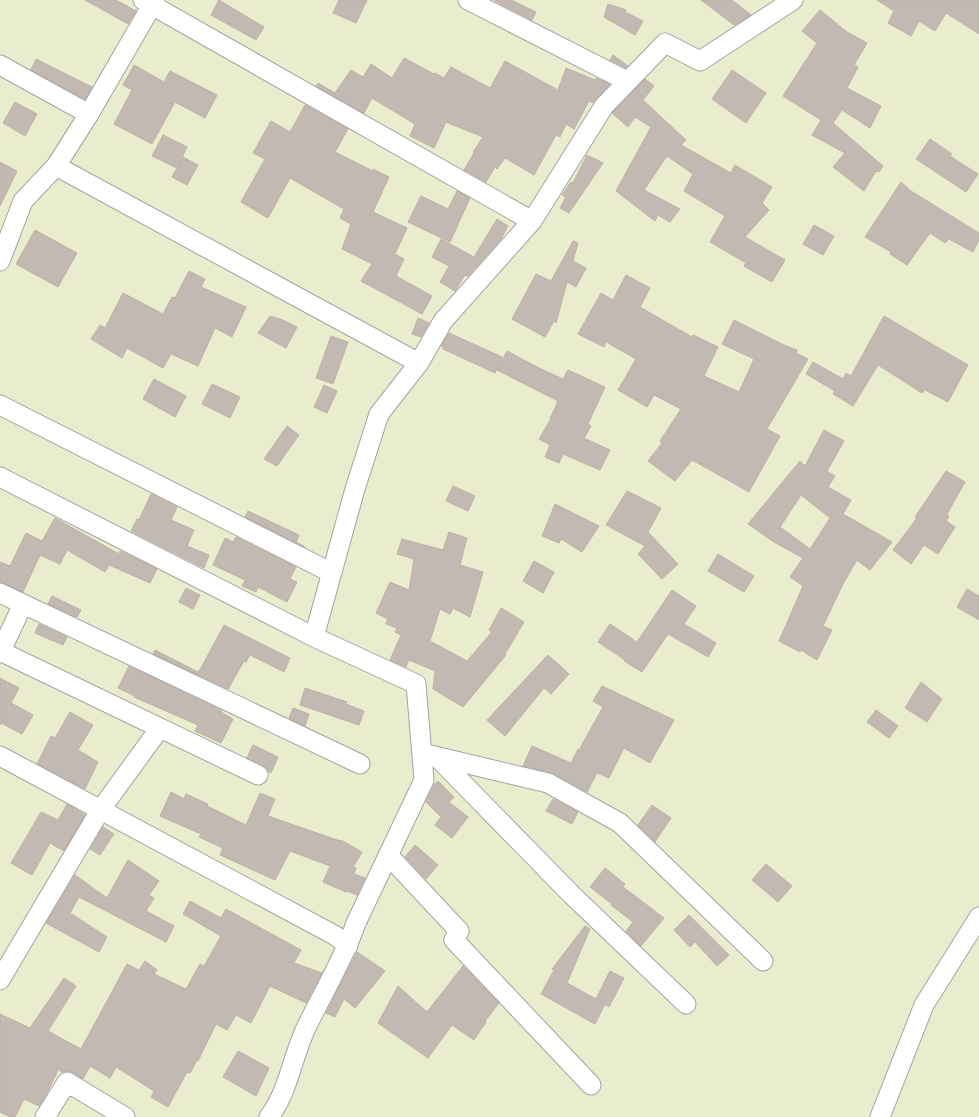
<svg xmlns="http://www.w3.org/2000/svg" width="979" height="1117" font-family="'Asap Condensed',sans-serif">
<rect width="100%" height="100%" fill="#eeeae2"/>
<!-- farmland -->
<path fill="#eaedcd" d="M 0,0 L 979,0 L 979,1117 L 0,1117 Z"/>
<!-- building -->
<path fill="#c2b9b2" stroke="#bfb0a5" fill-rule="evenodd" d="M 85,0 L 116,0 L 136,11 L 128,24 Z
M 219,0 L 264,27 L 256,40 L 211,15 Z
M 339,0 L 367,0 L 356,23 L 333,13 Z
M 495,0 L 511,0 L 536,12 L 532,20 L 495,1 Z
M 701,0 L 732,0 L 751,15 L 734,25 Z
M 877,0 L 979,0 L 979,34 L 946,13 L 935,31 L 919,21 L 911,36 L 888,23 L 894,11 Z
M 608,4 L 626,10 L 625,12 L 643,21 L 635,35 L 604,17 Z
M 820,10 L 847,32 L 867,43 L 854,65 L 858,67 L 847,88 L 881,106 L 870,128 L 842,110 L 833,123 L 883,166 L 879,172 L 876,171 L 864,191 L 833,167 L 845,153 L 812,135 L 821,120 L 783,96 L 817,43 L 802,31 Z
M 613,55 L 628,66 L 626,68 L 610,60 Z
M 404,58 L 434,74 L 435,73 L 444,78 L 451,67 L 490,88 L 505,61 L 558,90 L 566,68 L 595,80 L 596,78 L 610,84 L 593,103 L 589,101 L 574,129 L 566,124 L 560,137 L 556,135 L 534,175 L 505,158 L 497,169 L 495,167 L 486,182 L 464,170 L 474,153 L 473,152 L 483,137 L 446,122 L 434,148 L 410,136 L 415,124 L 372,98 L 364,113 L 316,86 L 318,83 L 335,93 L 351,70 L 363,77 L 371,64 L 392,78 Z
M 36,59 L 92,87 L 85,99 L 31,70 Z
M 134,65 L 164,82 L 170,71 L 217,95 L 205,118 L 175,102 L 152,144 L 114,124 L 132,90 L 123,85 Z
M 732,70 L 766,93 L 746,123 L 712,99 Z
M 645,79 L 654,86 L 643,100 L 686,140 L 681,145 L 731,173 L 735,165 L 772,187 L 762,203 L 769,210 L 745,237 L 785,260 L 772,282 L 744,266 L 746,263 L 710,242 L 725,216 L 684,191 L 693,174 L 667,156 L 644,190 L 680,209 L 670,222 L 658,215 L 655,221 L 616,191 L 651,127 L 635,117 L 628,127 L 612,113 Z
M 15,102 L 37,114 L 25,136 L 3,123 Z
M 305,105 L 348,129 L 335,152 L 373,171 L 373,169 L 389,177 L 373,212 L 407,228 L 395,254 L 404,259 L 396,276 L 432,296 L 422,314 L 361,281 L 372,264 L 342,249 L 351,224 L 340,218 L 344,209 L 290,178 L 268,218 L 241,202 L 265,159 L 253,153 L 271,121 L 290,132 Z
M 163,135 L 187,147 L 177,168 L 152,156 Z
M 930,139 L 952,154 L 950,156 L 978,174 L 966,192 L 916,159 Z
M 587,155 L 603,163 L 569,213 L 560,208 L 566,197 L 562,195 L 571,182 L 573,183 Z
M 183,157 L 198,165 L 187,185 L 172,177 Z
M 0,162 L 17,171 L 0,206 Z
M 901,182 L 911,191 L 979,233 L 979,240 L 973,252 L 949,239 L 945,243 L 930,233 L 907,265 L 890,254 L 891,252 L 865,237 Z
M 457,191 L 470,198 L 450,242 L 408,222 L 421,196 L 448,209 Z
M 497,219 L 508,226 L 501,239 L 468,276 L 465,275 L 455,291 L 440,282 L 449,266 L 432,257 L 441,239 L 474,257 Z
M 814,225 L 834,236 L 823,255 L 803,244 Z
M 35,230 L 77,253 L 58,287 L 16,264 Z
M 573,241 L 578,243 L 573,261 L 586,268 L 576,287 L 567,282 L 556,323 L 554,321 L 545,337 L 512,319 L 536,274 L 551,281 Z
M 189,271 L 205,279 L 201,287 L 246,307 L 232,337 L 215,328 L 198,366 L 171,354 L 163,368 L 127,348 L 122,358 L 91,339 L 100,325 L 105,328 L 123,293 L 163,314 L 172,297 L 175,298 Z
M 626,275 L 650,288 L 640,307 L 692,337 L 693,335 L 718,347 L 704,376 L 739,392 L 754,359 L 722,344 L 734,320 L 784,345 L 797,350 L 796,353 L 808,359 L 767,429 L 780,436 L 749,492 L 692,460 L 675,481 L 648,461 L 662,443 L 660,441 L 681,409 L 654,395 L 647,407 L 618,390 L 636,359 L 606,342 L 604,347 L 578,334 L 601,293 L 613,300 Z
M 270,316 L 283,320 L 297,327 L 286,348 L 258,333 Z
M 884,316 L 968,365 L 948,402 L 925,390 L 922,393 L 878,365 L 853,406 L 833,394 L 835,391 L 806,374 L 813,362 L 843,379 L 846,373 L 851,376 Z
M 418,318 L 429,323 L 421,337 L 412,334 Z
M 449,333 L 502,357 L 495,373 L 443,349 L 444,347 L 441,346 Z
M 331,336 L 348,342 L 333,384 L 316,378 Z
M 507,351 L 537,367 L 563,379 L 568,370 L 605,387 L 588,424 L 591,426 L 584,438 L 610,450 L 600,470 L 563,454 L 559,463 L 545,457 L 550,445 L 539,439 L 551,419 L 550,419 L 558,401 L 497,370 Z
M 154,379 L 186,396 L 175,417 L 143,399 Z
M 212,384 L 240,397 L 230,418 L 202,404 Z
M 324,385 L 337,391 L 327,413 L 314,407 Z
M 287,426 L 299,435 L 277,466 L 264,459 Z
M 824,430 L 844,441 L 827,471 L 835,476 L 828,487 L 851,500 L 843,514 L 892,542 L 870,570 L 857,560 L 844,582 L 823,626 L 832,630 L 817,660 L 801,650 L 800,652 L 779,641 L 803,586 L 790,577 L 803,558 L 774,542 L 748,524 L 800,461 L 805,466 ZM 801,495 L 830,518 L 810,549 L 780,527 Z
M 946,471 L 965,482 L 947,514 L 949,516 L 946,521 L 955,527 L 938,554 L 924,545 L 911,564 L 893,550 L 917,518 L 915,517 Z
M 453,486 L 475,496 L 468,511 L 446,501 Z
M 627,491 L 661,508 L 648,532 L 678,564 L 662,579 L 638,554 L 645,546 L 606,525 Z
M 151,494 L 177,507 L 171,520 L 194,530 L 187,546 L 209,555 L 204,568 L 131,531 L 137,519 L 139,520 Z
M 555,504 L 599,526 L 582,552 L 561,539 L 559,543 L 542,536 Z
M 248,511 L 299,535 L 296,542 L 305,547 L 245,517 Z
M 55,518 L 119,554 L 120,551 L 157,569 L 150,583 L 109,565 L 105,572 L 67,550 L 60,564 L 40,555 L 23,592 L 0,582 L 0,562 L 10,566 L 26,533 L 42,541 Z
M 449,532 L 467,538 L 460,565 L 483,572 L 470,617 L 453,608 L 450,614 L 440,609 L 430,641 L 467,661 L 492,632 L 489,630 L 501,608 L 524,622 L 505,654 L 506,655 L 463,707 L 433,689 L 435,671 L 416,663 L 416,661 L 416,663 L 409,660 L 406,667 L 390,660 L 401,635 L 395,632 L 397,628 L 386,624 L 388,619 L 376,613 L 390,582 L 409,590 L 414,559 L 397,554 L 402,539 L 443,550 Z
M 236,537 L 296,567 L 290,579 L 297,582 L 287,602 L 258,587 L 256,592 L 242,586 L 245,580 L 213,565 L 225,538 L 233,542 Z
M 718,554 L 754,576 L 744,592 L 708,571 Z
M 534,561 L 554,572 L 543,593 L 523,581 Z
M 186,588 L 200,595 L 193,609 L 179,602 Z
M 967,589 L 979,596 L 979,620 L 957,607 Z
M 672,590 L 696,606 L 684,624 L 716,643 L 708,657 L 668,634 L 642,672 L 624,661 L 625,660 L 598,642 L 610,624 L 637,642 Z
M 52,596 L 81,610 L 77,617 L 48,604 Z
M 39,624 L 67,637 L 63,645 L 35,633 Z
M 224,625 L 290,658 L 284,672 L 250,655 L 246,662 L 244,661 L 228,689 L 153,654 L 155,650 L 198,672 L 199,670 L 200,670 Z
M 548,655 L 569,674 L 551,694 L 544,688 L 505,736 L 487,720 Z
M 129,666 L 222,711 L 221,712 L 233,719 L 221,743 L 195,731 L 198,725 L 134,697 L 135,696 L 118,688 Z
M 0,678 L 19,688 L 11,703 L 33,715 L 22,734 L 1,723 L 0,725 Z
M 921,682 L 942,699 L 927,722 L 905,708 Z
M 602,686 L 674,720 L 650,763 L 624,748 L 609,778 L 597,773 L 587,792 L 553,773 L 523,766 L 532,746 L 571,763 L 578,749 L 579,750 L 603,707 L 593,701 Z
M 305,688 L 347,702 L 346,704 L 364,711 L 359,725 L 300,705 Z
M 293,708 L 309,714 L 305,726 L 289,718 Z
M 876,710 L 898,726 L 889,738 L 867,722 Z
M 70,712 L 93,725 L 78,750 L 98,762 L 85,789 L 37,764 L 51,736 L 55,738 Z
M 253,745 L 278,757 L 271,773 L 268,771 L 263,765 L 247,758 Z
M 438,781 L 454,797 L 449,802 L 468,817 L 452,838 L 435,825 L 441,817 L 426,802 L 434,785 Z
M 171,792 L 184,799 L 186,794 L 208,804 L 207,806 L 246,825 L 260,793 L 275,799 L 268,816 L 340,841 L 341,840 L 362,852 L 353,867 L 356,868 L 354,874 L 365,878 L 357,895 L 347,891 L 346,892 L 323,882 L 330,866 L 290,851 L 275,880 L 220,855 L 223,848 L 199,837 L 201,834 L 160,816 Z
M 553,799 L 578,812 L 572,824 L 546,811 Z
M 67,804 L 85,815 L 64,851 L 50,843 L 32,875 L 11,863 L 41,812 L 58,820 Z
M 652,805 L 671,818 L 655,842 L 638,825 Z
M 103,827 L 114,834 L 100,855 L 90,849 Z
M 415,845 L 438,865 L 426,879 L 405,857 Z
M 128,860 L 159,881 L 149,895 L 154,898 L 146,911 L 174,926 L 166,942 L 79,897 L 70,913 L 107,937 L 99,952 L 46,923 L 75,875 L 107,898 Z
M 766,864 L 792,886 L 778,902 L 752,880 Z
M 605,868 L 625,884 L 623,887 L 664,918 L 641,946 L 626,931 L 633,922 L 611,905 L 612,904 L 590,887 Z
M 190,901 L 221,918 L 226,909 L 301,950 L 294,963 L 322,973 L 306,1003 L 270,986 L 251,1023 L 236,1015 L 227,1030 L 216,1024 L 198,1061 L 197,1060 L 190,1073 L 187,1072 L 168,1107 L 151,1097 L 154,1091 L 116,1067 L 110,1078 L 90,1066 L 83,1079 L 72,1072 L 67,1071 L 62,1072 L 58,1070 L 47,1093 L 39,1106 L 24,1099 L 15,1117 L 10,1117 L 0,1112 L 0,1014 L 30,1028 L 64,978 L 76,986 L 48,1031 L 81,1049 L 127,964 L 139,970 L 145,961 L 157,970 L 154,974 L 186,989 L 200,964 L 204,966 L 221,936 L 183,914 Z
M 689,915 L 729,955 L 717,966 L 695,942 L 690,947 L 674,930 Z
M 585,926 L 590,929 L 567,983 L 596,999 L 610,971 L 624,978 L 609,1007 L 605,1004 L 595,1024 L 541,994 L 554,970 L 552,969 Z
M 357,952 L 385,971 L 355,1008 L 344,999 L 335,1017 L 326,1013 Z
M 463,966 L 499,1003 L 485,1021 L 486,1022 L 474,1040 L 452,1025 L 428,1058 L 378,1023 L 398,986 L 427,1012 Z
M 238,1051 L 269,1068 L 256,1096 L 223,1077 Z"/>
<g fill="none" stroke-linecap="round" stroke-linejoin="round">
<!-- minor casing -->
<g stroke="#a3a3a3" stroke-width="21">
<path id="minor" d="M 143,0 L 532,221
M 468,0 L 627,81
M 0,65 L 89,114
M 56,166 L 419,363
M 0,261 L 23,201 L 56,166 L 89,114 L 155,0
M 0,405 L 332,573
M 0,477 L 314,637 L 416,684 L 424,780 L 356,923 C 343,961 322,994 305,1030 C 292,1059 288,1092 269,1117
M 0,593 L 360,764
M 314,637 L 355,489 L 379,414 L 419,363 L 443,321 L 532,221 L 604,106 L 665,43 L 700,61 L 793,0
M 0,651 L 258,775
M 0,653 L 23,604
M 422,753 L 548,783 L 620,823 L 763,961
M 0,756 L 336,936 L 348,946
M 436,756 L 571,894 L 686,1004
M 388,855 L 459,931 L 454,940 L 591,1085
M 0,980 L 101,809 L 160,728
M 45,1117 L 67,1082 L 125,1117
M 880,1117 L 924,1005 L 979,917"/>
</g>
<!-- minor -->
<use href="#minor" stroke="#fff" stroke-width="19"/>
</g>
</svg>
